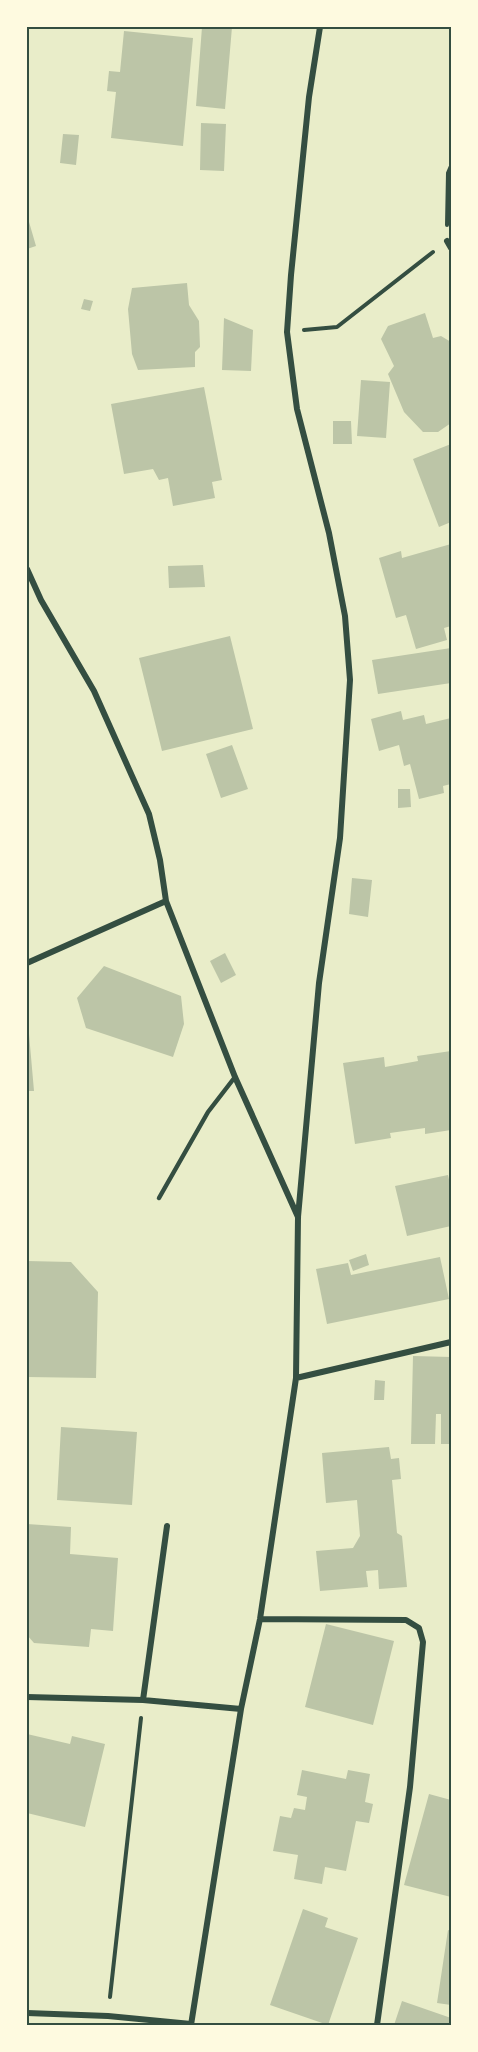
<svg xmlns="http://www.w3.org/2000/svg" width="478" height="2052" font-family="Figtree,sans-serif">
<rect width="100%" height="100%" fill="#e9edc9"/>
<!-- building -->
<path fill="#bcc5a7" d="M 202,27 L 232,27 L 225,109 L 196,106 Z
M 124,31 L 193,38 L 183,146 L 111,138 L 116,92 L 107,91 L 109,71 L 120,72 Z
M 201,123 L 226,124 L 224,171 L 200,170 Z
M 63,134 L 79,135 L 76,165 L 60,163 Z
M 27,215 L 36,246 L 27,249 Z
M 187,283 L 189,305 L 199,321 L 200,347 L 195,352 L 195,367 L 138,370 L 132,354 L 128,309 L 132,288 Z
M 84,299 L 93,301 L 90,311 L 81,309 Z
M 425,313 L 433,338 L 441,336 L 451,342 L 451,423 L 438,432 L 423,432 L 404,412 L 388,374 L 394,366 L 381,339 L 388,326 Z
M 224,318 L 253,330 L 251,371 L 222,370 Z
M 361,380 L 390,382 L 386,438 L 357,436 Z
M 204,387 L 222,480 L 212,482 L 215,498 L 173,506 L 168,478 L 159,480 L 153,469 L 124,474 L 111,404 Z
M 333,421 L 351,421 L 352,444 L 333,444 Z
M 451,444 L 451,522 L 439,527 L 413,459 Z
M 451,544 L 451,626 L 444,628 L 447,640 L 416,649 L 406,615 L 396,618 L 379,558 L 401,551 L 402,558 Z
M 203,565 L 205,587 L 169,588 L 168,566 Z
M 230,636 L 253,729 L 162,751 L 139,658 Z
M 451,648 L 451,683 L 378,694 L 372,660 Z
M 401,711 L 403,720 L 424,715 L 426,724 L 451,718 L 451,784 L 443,786 L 444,793 L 419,799 L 410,764 L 404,766 L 399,745 L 379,751 L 371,719 Z
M 232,745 L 248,789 L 221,798 L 206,754 Z
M 398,789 L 410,789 L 411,807 L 398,808 Z
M 352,878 L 372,880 L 368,917 L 349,914 Z
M 225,953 L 236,975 L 221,983 L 210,961 Z
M 104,966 L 181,996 L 184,1024 L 173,1057 L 86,1028 L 77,998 Z
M 27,1034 L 29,1034 L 34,1091 L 27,1091 Z
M 451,1051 L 451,1130 L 425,1134 L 425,1128 L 390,1133 L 391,1138 L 355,1144 L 343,1063 L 384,1057 L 385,1067 L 418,1061 L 417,1056 Z
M 448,1175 L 451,1188 L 451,1226 L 407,1236 L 395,1186 Z
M 366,1254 L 369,1265 L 353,1271 L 349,1260 Z
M 440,1257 L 449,1299 L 327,1324 L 316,1269 L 348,1263 L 351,1275 Z
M 27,1261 L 71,1262 L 98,1292 L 96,1378 L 27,1377 Z
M 413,1356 L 451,1357 L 451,1444 L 441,1444 L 441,1414 L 436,1414 L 435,1444 L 411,1444 Z
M 375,1380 L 385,1381 L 384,1400 L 374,1400 Z
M 61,1427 L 137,1432 L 132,1505 L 57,1500 Z
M 389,1447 L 391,1459 L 399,1458 L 401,1479 L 392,1480 L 397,1533 L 402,1536 L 407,1587 L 379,1589 L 378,1570 L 366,1571 L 368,1587 L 320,1591 L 316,1551 L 353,1548 L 360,1536 L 357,1500 L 326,1503 L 322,1453 Z
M 27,1524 L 71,1527 L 70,1554 L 118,1558 L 113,1631 L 91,1629 L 89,1647 L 34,1643 L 27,1635 Z
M 326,1624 L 394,1641 L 373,1725 L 305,1707 Z
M 27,1734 L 70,1744 L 72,1736 L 105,1744 L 85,1827 L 27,1813 Z
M 302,1770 L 346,1779 L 348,1770 L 370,1774 L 365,1802 L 373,1804 L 369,1823 L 356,1821 L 346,1871 L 325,1867 L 322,1884 L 294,1879 L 298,1855 L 273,1851 L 280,1816 L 291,1818 L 294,1808 L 305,1810 L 307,1797 L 297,1795 Z
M 429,1794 L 451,1800 L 451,1897 L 404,1885 Z
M 303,1909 L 328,1918 L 325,1927 L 358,1938 L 328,2025 L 270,2005 Z
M 448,1930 L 451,1931 L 451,2005 L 437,2003 Z
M 402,2001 L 451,2018 L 451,2025 L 394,2025 Z"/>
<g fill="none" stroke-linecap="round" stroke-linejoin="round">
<!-- path -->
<path stroke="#344e41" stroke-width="4" d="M 447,225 L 448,173 L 451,166
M 304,330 L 337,327 L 433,252
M 110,1997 L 141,1718"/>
<!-- service -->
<path stroke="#344e41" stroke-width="4.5" d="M 159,1198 L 208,1112 L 235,1077"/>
<!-- minor -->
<path stroke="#344e41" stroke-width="6" d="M 447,241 L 451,248
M 27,569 L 41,600 L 94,691 L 149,814 L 160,860 L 166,901 L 235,1077 L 298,1217
M 27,963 L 166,901
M 296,1378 L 451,1342
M 260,1619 L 406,1620 L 419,1628 L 423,1642 L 410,1787 L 377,2025
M 27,1697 L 143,1700 L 241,1709
M 143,1700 L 167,1526
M 27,2013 L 108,2016 L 191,2024
M 191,2025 L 241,1709 L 260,1619 L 296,1378 L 298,1217 L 319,983 L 340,838 L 350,680 L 345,616 L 329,533 L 297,409 L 287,332 L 291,275 L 309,97 L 320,27"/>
</g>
<!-- border -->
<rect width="478" height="2052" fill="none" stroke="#fefae0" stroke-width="57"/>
<rect x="28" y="28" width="422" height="1996" fill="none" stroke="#344e41" stroke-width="2"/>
</svg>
